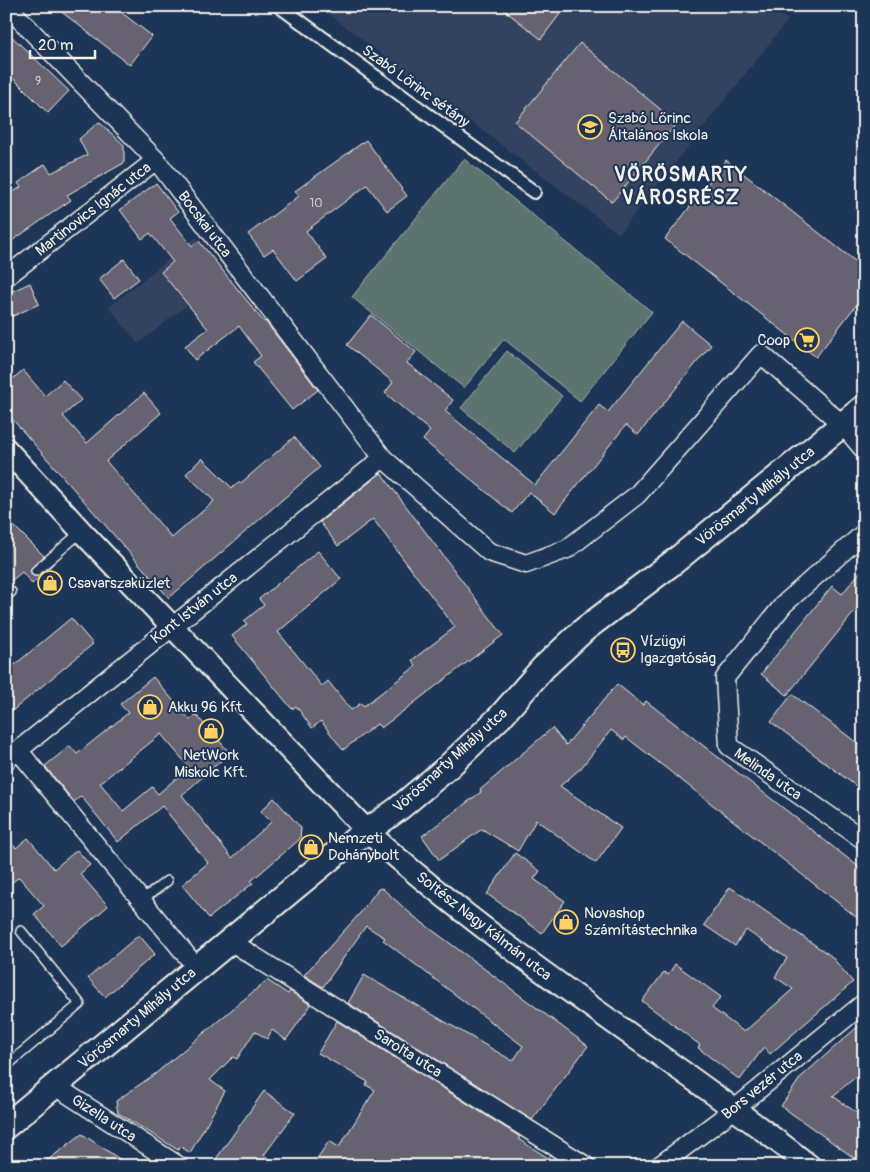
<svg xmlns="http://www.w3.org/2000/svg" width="870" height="1172" font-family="Pangolin,sans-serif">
<rect width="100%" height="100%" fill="#1d3557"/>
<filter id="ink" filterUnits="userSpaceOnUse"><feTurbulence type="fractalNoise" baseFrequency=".02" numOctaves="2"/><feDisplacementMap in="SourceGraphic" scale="10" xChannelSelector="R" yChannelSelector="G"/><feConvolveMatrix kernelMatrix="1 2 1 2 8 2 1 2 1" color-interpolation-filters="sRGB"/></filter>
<g filter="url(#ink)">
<!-- built -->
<path fill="#33425f" d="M 318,6 L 770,6 L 788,20 L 619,234 Z
M 196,237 L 226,274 L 138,344 L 109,307 Z"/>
<!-- green -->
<path fill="#5c736f" stroke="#a8b2ac" d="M 464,159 L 652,312 L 580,401 L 504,339 L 464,388 L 352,297 Z
M 507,351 L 562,396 L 515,453 L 461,408 Z"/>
<!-- building -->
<path fill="#666271" stroke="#f4f1e8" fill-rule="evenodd" d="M 54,6 L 113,6 L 152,36 L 130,65 Z
M 499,6 L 566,6 L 541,39 Z
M 6,31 L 69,91 L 48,113 L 6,71 Z
M 580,43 L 677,123 L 612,202 L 515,122 Z
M 99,122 L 124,145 L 124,163 L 67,195 L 71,200 L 6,245 L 6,197 L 21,187 L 18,183 L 45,164 L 51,173 L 87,155 L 79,139 Z
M 366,140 L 407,196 L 387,211 L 367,185 L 306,231 L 327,259 L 297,281 L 273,249 L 264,255 L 248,234 L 299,196 L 295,191 Z
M 726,160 L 864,268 L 864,295 L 816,357 L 665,239 Z
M 156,183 L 178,212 L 170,218 L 192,246 L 199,241 L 264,322 L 265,321 L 318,390 L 292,410 L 253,362 L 261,356 L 239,326 L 195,360 L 185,346 L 208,329 L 161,272 L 173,262 L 150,233 L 142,239 L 120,210 Z
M 124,259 L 139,279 L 114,298 L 99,279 Z
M 30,283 L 39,304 L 11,317 L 6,308 L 6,294 Z
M 371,315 L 416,352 L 407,363 L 453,400 L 445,411 L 535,485 L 599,405 L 608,412 L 682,321 L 711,345 L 638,435 L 626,425 L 555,513 L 529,492 L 512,513 L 423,440 L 430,431 L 385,393 L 393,382 L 347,345 Z
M 23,370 L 45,396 L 63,380 L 81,400 L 63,416 L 87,443 L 144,393 L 161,413 L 106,461 L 172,538 L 214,501 L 186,474 L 202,458 L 232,488 L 239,482 L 241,483 L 294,437 L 320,467 L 169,598 L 6,412 L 6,385 Z
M 381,473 L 503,635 L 381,728 L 377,724 L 343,750 L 321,721 L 312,728 L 296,706 L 292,709 L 232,636 L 247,624 L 244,621 L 264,605 L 259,599 L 318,551 L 341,579 L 278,632 L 322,686 L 328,681 L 351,710 L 361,703 L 364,706 L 416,666 L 412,660 L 455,627 L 373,519 L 338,546 L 320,522 Z
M 6,518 L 44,556 L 30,569 L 32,575 L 40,576 L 53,564 L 32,584 L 22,572 L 6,585 Z
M 864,567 L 864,600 L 787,695 L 761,674 L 832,586 L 842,594 Z
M 71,618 L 93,644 L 6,716 L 6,672 Z
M 153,677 L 190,720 L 196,715 L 230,753 L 182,795 L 232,858 L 271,822 L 261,811 L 274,798 L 301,828 L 300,839 L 251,881 L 253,883 L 209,918 L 182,885 L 208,863 L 162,806 L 118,842 L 81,796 L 74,802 L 45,766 L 70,746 L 77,754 L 128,713 L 120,704 ZM 161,734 L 189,767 L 158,794 L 152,787 L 123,811 L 100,783 Z
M 617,684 L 643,705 L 646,701 L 864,871 L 864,923 L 626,737 L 624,740 L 611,730 L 581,768 L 560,786 L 621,828 L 596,863 L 536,820 L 518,851 L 482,829 L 439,860 L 422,836 L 481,792 L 480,790 L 552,728 L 566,745 Z
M 792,694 L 864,748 L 864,792 L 771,722 Z
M 6,837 L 16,848 L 28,838 L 54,869 L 77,850 L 90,865 L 80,874 L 108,906 L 61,946 L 34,914 L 44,906 L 19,877 L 6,887 Z
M 515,853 L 540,871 L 534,879 L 565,901 L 542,933 L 487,894 Z
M 730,887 L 831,956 L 853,982 L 770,1054 L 764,1047 L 740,1080 L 698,1048 L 700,1045 L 642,1001 L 664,972 L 668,975 L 675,964 L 721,997 L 712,1008 L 744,1032 L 793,989 L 775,977 L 787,958 L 746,930 L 735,946 L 704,925 Z
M 382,888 L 412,915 L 588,1046 L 532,1120 L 348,1003 L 364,975 L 513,1061 L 523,1046 L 383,940 L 385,938 L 366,926 L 323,987 L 304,975 L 361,912 L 378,889 Z
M 139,935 L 155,954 L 105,997 L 88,978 Z
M 267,980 L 288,994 L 290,991 L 311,1005 L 286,1040 L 272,1030 L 267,1039 L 255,1031 L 237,1059 L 233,1057 L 210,1080 L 225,1091 L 190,1153 L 180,1146 L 178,1150 L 118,1113 L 116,1101 L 155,1074 Z
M 337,1021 L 520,1137 L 518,1139 L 561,1166 L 312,1166 L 329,1141 L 339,1147 L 375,1090 L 366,1085 L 368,1082 L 318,1053 Z
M 864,1021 L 864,1070 L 833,1096 L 864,1118 L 864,1165 L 781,1106 L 801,1077 Z
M 264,1091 L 295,1113 L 264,1155 L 279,1166 L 211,1166 Z
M 82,1134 L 130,1166 L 40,1166 Z"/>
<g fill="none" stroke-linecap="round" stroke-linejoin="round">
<!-- service casing -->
<g stroke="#f4f1e8" stroke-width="12">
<path id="service" d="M 6,474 L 17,461
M 36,571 L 81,532
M 6,596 L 11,592
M 142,900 L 167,881
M 6,1066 L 80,1004 L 21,931"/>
</g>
<!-- pedestrian casing -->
<g stroke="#f4f1e8" stroke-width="16">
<path id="pedestrian" d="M 279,6 L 534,192"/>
</g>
<!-- minor casing -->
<g stroke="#f4f1e8" stroke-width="21">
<path id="minor" d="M 7,6 L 156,160 L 383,458 L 489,552 L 526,564 L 567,549 L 637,495 L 761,354 L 843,425 L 864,450
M 6,277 L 156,160
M 864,533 L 784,604 L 725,678 L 729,746 L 864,840
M 18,750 L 197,968
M 6,760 L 383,458
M 230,941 L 586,1166
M 55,1086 L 179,1166
M 659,1166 L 736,1108 L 864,1003"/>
</g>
<!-- tertiary casing -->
<g stroke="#f4f1e8" stroke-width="25">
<path id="tertiary" d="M 6,449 L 82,532 L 368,832 C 505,956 664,1052 810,1166"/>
</g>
<!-- secondary casing -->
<g stroke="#f4f1e8" stroke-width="28">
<path id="secondary" d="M 6,1126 L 334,855 L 398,809 L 447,768 L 500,717 L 543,668 L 585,629 L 675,561 L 864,407"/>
</g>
<!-- service -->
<use href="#service" stroke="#1d3557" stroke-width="9"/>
<!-- pedestrian -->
<use href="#pedestrian" stroke="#1d3557" stroke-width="12"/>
<!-- minor -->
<use href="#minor" stroke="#1d3557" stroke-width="18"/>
<!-- tertiary -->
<use href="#tertiary" stroke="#1d3557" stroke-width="21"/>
<!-- secondary -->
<use href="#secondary" stroke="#1d3557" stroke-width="24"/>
</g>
</g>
<!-- icons -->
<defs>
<g id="school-ring" transform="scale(1.25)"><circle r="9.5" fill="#1d3557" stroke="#ffd166" stroke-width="1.5"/><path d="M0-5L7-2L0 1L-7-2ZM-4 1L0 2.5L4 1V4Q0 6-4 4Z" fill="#ffd166"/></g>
<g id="supermarket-ring" transform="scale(1.25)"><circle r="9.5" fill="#1d3557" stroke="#ffd166" stroke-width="1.5"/><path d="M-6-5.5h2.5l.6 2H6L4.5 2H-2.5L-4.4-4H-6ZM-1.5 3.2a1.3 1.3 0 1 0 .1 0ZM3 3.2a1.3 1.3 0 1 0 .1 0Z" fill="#ffd166"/></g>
<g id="shop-ring" transform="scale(1.25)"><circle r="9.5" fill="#1d3557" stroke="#ffd166" stroke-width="1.5"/><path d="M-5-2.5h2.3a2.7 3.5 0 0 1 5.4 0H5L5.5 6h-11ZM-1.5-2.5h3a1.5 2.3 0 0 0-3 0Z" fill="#ffd166"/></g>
<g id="bus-ring" transform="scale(1.25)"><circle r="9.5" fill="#1d3557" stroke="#ffd166" stroke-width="1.5"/><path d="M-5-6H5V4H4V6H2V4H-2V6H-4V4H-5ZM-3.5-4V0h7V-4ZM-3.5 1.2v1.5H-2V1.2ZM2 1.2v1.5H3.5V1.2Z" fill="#ffd166"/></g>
</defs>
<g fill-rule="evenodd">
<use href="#school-ring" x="590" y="127"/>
<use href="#supermarket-ring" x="807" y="340"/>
<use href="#shop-ring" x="50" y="583"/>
<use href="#bus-ring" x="623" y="650"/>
<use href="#shop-ring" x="150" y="707"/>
<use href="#shop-ring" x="211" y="731"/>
<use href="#shop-ring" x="311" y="847"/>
<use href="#shop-ring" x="566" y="922"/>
</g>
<g text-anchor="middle" stroke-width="4" stroke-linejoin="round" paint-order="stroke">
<!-- number labels -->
<g font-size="12" fill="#d0cdca">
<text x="38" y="85">9</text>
<text x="316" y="207">10</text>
</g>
<!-- street labels -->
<g font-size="15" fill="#f4f1e8" stroke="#1d3557">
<text transform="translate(416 86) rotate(36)" y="5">Szabó Lőrinc sétány</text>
<text transform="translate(93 209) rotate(-38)" y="5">Martinovics Ignác utca</text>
<text transform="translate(205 224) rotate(53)" y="5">Bocskai utca</text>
<text transform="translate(755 496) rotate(-39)" y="5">Vörösmarty Mihály utca</text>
<text transform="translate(194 608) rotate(-38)" y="5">Kont István utca</text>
<text transform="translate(450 760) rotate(-42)" y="5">Vörösmarty Mihály utca</text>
<text transform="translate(768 774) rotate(35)" y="5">Melinda utca</text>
<text transform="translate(484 926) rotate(38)" y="5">Soltész Nagy Kálmán utca</text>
<text transform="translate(137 1018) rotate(-40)" y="5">Vörösmarty Mihály utca</text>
<text transform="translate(408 1053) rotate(32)" y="5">Sarolta utca</text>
<text transform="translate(762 1085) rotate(-39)" y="5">Bors vezér utca</text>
<text transform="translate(104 1118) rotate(33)" y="5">Gizella utca</text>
</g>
<!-- poi labels -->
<g font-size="15" fill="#f4f1e8" stroke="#1d3557" text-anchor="start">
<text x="608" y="123">Szabó Lőrinc<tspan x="608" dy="17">Általános Iskola</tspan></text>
<text x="790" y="345" text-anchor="end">Coop</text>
<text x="68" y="588">Csavarszaküzlet</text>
<text x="640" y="646">Vízügyi<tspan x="640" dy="17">Igazgatóság</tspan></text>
<text x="168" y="712">Akku 96 Kft.</text>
<text x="211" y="760" text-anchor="middle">NetWork<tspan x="211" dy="17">Miskolc Kft.</tspan></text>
<text x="328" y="843">Nemzeti<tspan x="328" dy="17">Dohánybolt</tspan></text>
<text x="584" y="918">Novashop<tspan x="584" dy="17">Számítástechnika</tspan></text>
</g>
<!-- district labels -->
<g font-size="20" font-weight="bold" letter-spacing="1" fill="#f4f1e8" stroke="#1d3557">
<text x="681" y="181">VÖRÖSMARTY<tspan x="681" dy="23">VÁROSRÉSZ</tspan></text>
</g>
</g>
<!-- margin -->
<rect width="870" height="1172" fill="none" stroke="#1d3557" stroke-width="25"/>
<rect x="12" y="12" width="845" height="1147" fill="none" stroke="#f4f1e8" stroke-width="2" filter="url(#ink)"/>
<!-- scale -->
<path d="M30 50v8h65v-8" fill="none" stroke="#f4f1e8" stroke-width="2.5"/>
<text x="38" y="50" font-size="15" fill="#f4f1e8" stroke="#1d3557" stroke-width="4" paint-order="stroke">20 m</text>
</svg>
